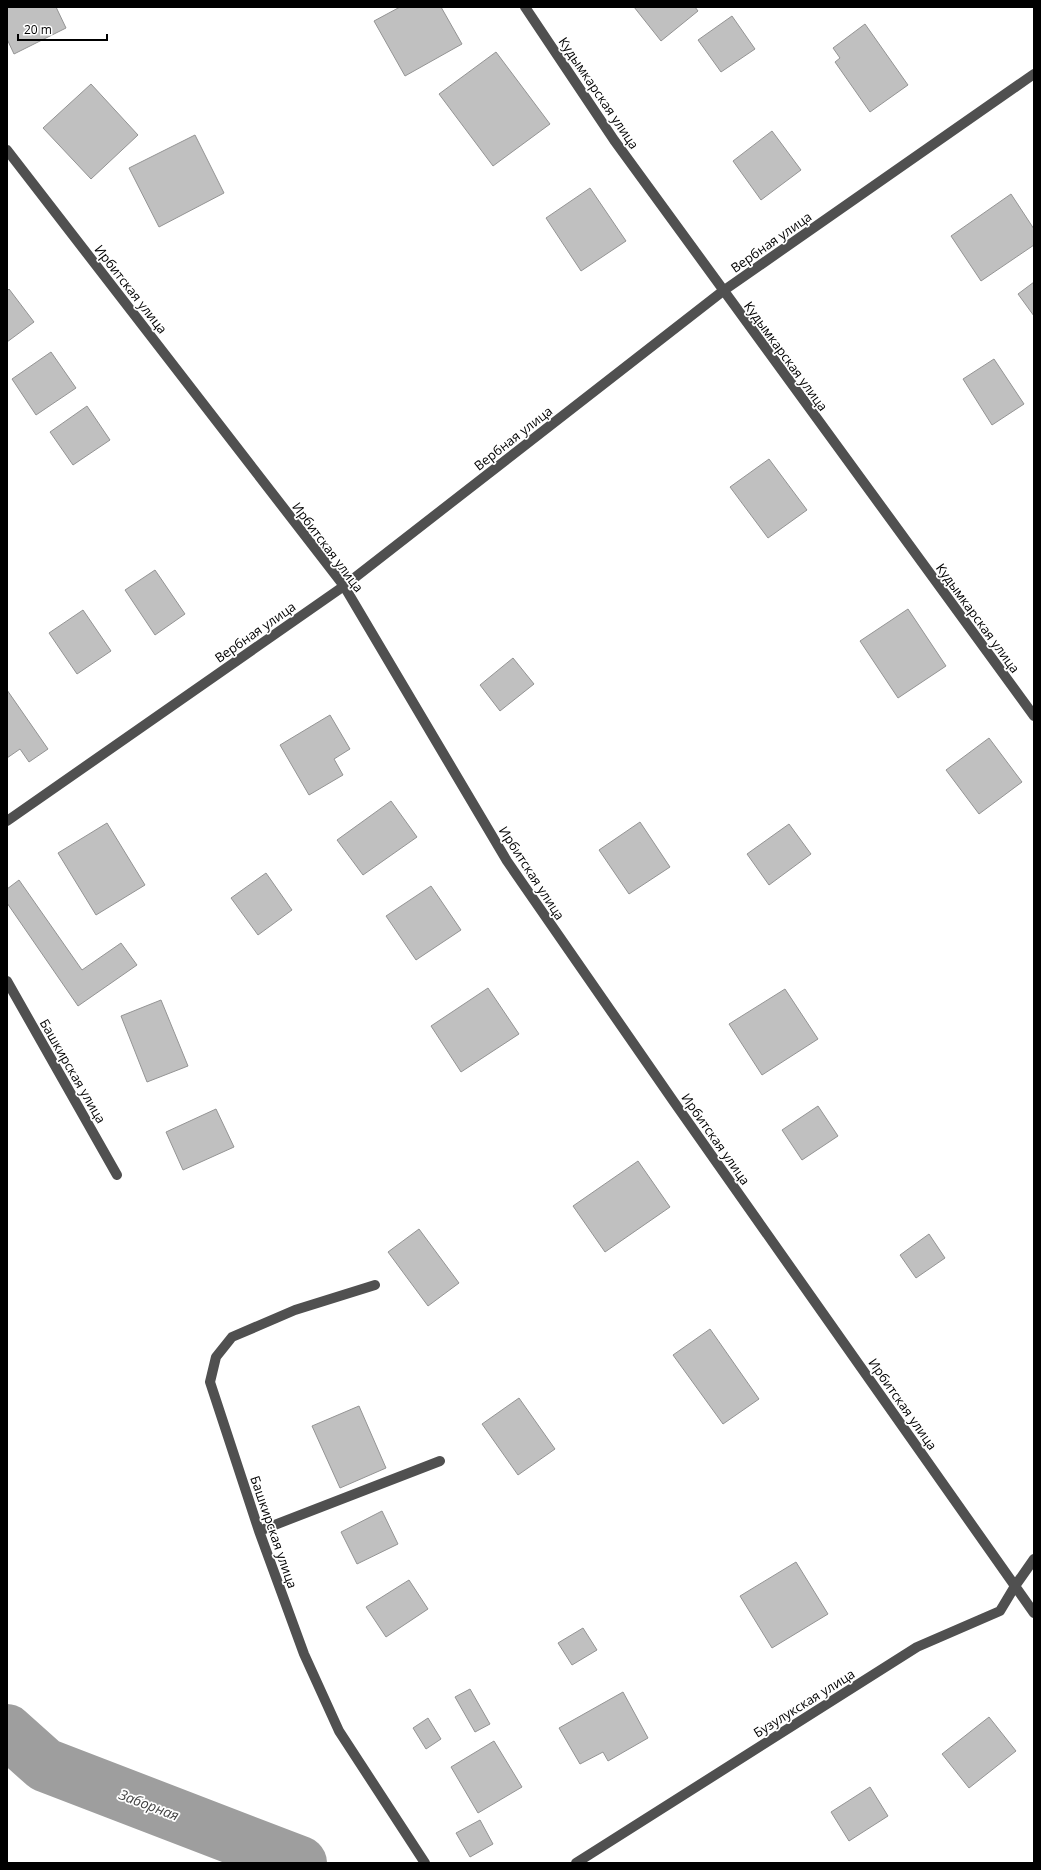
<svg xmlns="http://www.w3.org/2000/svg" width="1041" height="1870" font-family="'Open Sans',sans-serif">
<rect width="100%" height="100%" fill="#fff"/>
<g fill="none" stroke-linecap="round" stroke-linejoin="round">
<!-- river -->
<path stroke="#9e9e9e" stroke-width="54" d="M 7,1731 L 45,1765 L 300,1863"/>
</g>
<!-- building -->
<path fill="#c0c0c0" stroke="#949494" d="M 7,7 L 56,7 L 66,28 L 14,54 L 7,39 Z
M 400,7 L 441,7 L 462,44 L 405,76 L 374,21 Z
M 634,7 L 695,7 L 698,11 L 661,41 Z
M 732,16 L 755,49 L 721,72 L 698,40 Z
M 865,24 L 908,85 L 870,112 L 835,62 L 840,58 L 833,48 Z
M 496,52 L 550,124 L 493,166 L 439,94 Z
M 91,84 L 138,135 L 91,179 L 43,128 Z
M 772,131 L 801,170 L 761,200 L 733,161 Z
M 195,135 L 224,193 L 159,227 L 129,168 Z
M 590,188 L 626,241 L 581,271 L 546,218 Z
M 1011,194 L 1034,229 L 1034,245 L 981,281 L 951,236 Z
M 1034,282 L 1034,316 L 1018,294 Z
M 9,289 L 34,322 L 7,342 L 7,291 Z
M 51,352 L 76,388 L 36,415 L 12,379 Z
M 994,359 L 1024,404 L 992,425 L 963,379 Z
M 87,406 L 110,440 L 73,465 L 50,432 Z
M 769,459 L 807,510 L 768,538 L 730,487 Z
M 155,570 L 185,614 L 155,635 L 125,590 Z
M 908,609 L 946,666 L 898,698 L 860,641 Z
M 83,610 L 111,651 L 77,674 L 49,633 Z
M 513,658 L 534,684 L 500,711 L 480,685 Z
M 7,690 L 48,749 L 29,762 L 20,749 L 7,758 Z
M 330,715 L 350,749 L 334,759 L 343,775 L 309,795 L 280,745 Z
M 989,738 L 1022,782 L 979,814 L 946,770 Z
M 391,801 L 417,837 L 363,875 L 337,840 Z
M 640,822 L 670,867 L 629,894 L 599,850 Z
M 107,823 L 145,885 L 96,915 L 58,853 Z
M 789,824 L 811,854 L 769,885 L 747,854 Z
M 266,873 L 292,910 L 258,935 L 231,898 Z
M 19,880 L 82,970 L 121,943 L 137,965 L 78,1006 L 7,903 L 7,889 Z
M 431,886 L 461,930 L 416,960 L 386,916 Z
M 488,988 L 519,1034 L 461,1072 L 431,1026 Z
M 785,989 L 818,1039 L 762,1075 L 729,1024 Z
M 161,1000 L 188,1066 L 147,1082 L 121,1016 Z
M 818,1106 L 838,1136 L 802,1160 L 782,1130 Z
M 216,1109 L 234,1147 L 183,1170 L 166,1132 Z
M 638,1161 L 670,1207 L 605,1252 L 573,1206 Z
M 419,1229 L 459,1283 L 428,1306 L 388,1252 Z
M 929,1234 L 945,1258 L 916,1278 L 900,1255 Z
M 710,1329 L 759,1399 L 723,1424 L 673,1355 Z
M 519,1398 L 555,1449 L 518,1475 L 482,1424 Z
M 359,1406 L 386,1468 L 340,1488 L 312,1426 Z
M 382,1511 L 398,1544 L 357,1564 L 341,1532 Z
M 796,1562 L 828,1614 L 772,1648 L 740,1596 Z
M 409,1580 L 428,1609 L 386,1637 L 366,1607 Z
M 583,1628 L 597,1650 L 572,1665 L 558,1643 Z
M 470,1689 L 490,1724 L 475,1732 L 455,1697 Z
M 623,1692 L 648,1738 L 608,1761 L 603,1752 L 580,1764 L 559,1728 Z
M 989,1717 L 1016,1751 L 969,1788 L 942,1754 Z
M 428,1718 L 441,1739 L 426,1749 L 413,1728 Z
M 494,1741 L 522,1787 L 478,1813 L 451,1767 Z
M 870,1787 L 888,1816 L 849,1841 L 831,1812 Z
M 480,1820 L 493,1844 L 470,1857 L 456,1833 Z"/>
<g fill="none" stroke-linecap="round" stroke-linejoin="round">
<!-- minor -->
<path stroke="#505050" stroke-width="10" d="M 525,7 L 614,140 L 1034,716
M 7,150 L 344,586 L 507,861 L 674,1102 L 1034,1613
M 7,821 L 344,586 L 723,291 L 1034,74
M 7,981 L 117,1175
M 375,1285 L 295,1310 L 232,1337 L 216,1357 L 210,1382 L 259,1531 L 304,1654 L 339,1731 L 425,1863
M 259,1531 L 440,1461
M 576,1863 L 917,1647 L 1000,1611 L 1015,1586 L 1034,1559"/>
</g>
<g text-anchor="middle" stroke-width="3.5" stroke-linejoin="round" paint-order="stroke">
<!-- street labels -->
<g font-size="13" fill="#000" stroke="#fff">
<text transform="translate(599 93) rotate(56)" y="5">Кудымкарская улица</text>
<text transform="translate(771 242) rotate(-35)" y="5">Вербная улица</text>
<text transform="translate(131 289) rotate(52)" y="5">Ирбитская улица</text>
<text transform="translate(786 356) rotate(54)" y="5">Кудымкарская улица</text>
<text transform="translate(513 438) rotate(-38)" y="5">Вербная улица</text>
<text transform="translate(328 547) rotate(53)" y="5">Ирбитская улица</text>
<text transform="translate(978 618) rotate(54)" y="5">Кудымкарская улица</text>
<text transform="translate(255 632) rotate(-35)" y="5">Вербная улица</text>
<text transform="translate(532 873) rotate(57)" y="5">Ирбитская улица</text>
<text transform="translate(73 1071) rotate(60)" y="5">Башкирская улица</text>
<text transform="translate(716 1139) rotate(55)" y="5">Ирбитская улица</text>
<text transform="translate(903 1404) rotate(55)" y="5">Ирбитская улица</text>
<text transform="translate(274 1532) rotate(71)" y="5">Башкирская улица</text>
<text transform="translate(804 1703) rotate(-32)" y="5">Бузулукская улица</text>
</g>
<!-- water labels -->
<g font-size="14" font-style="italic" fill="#3f3f3f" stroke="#fff">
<text transform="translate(149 1805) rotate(21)" y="5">Заборная</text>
</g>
</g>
<!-- border -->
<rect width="1041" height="1870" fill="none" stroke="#000000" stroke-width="16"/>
<!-- scale -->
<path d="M18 34v6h89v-6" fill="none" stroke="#000000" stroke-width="2"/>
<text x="24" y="34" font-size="12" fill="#000000" stroke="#ffffff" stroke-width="3" paint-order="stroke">20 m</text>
</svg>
